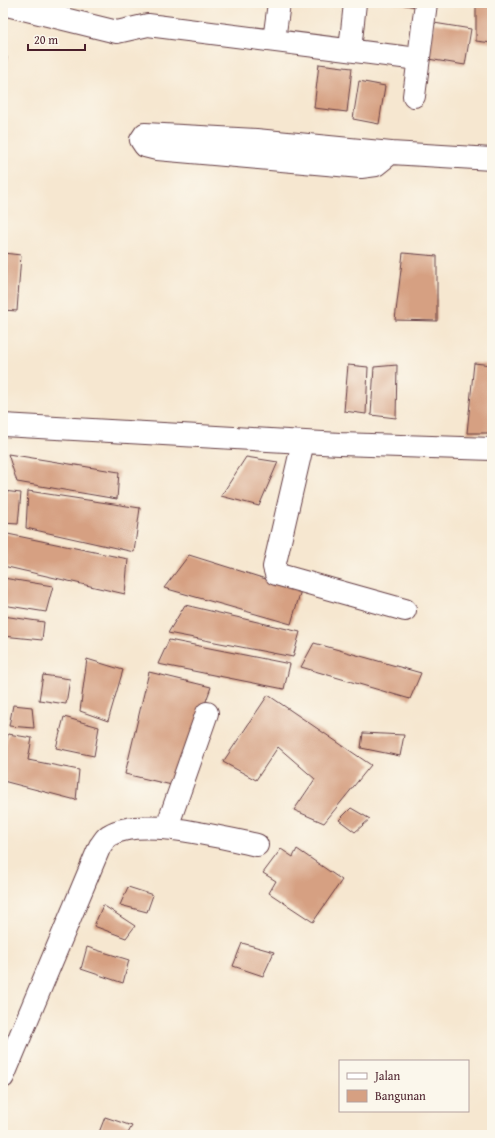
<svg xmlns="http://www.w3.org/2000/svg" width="495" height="1138" font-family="'Gentium Book Plus',serif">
<rect width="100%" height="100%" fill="#fbf7ec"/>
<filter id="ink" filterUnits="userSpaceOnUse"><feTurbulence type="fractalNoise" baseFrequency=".025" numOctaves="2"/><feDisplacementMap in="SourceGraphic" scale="8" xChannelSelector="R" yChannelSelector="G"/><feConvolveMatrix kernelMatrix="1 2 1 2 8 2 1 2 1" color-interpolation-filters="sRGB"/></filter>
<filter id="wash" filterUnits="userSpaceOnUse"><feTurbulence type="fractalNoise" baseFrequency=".012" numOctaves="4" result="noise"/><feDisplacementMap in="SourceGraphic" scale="16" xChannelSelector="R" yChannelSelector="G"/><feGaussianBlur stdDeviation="0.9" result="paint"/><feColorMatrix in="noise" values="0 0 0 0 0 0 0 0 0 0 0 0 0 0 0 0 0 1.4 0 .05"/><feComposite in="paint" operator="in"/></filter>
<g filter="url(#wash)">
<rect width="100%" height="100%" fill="#f6e7d0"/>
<g id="blocks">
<!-- building -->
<path fill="#d6a082" d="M 395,3 L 417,3 L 416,7 Z
M 476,3 L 492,3 L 492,43 L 476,41 Z
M 434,23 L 471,29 L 465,65 L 428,59 Z
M 3,57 L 7,57 L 6,65 L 3,65 Z
M 319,64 L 352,68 L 347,112 L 314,108 Z
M 359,81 L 385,86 L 379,124 L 353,119 Z
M 3,253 L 21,255 L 17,311 L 3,310 Z
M 403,253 L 437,256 L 437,321 L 395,320 Z
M 474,363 L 492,365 L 492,433 L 467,433 Z
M 348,365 L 368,367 L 366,414 L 344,411 Z
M 397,365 L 396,418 L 371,415 L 374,367 Z
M 8,454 L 119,472 L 117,499 L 17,482 Z
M 246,457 L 278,462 L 259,506 L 221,496 Z
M 3,491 L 21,493 L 18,524 L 3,523 Z
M 28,491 L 140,508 L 134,552 L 26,528 Z
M 3,533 L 128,559 L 125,594 L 3,566 Z
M 189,555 L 301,590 L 291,624 L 164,588 Z
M 3,578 L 53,586 L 46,612 L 3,605 Z
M 185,605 L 300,632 L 293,657 L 168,633 Z
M 3,616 L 44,622 L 42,640 L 3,636 Z
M 169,640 L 290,664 L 284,689 L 158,664 Z
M 314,643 L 421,673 L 410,699 L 301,667 Z
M 87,659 L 123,670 L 108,721 L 80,711 Z
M 149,672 L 211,687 L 176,786 L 125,774 Z
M 43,675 L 70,679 L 66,704 L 39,700 Z
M 268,695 L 371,765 L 324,823 L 294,810 L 315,779 L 278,747 L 256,780 L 223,762 Z
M 13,705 L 32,707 L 34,728 L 9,726 Z
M 64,717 L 99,727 L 94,756 L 56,748 Z
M 363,733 L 404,735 L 400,756 L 361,748 Z
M 8,734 L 32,738 L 28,760 L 79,770 L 76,800 L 3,781 L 3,754 Z
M 351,808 L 370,819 L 355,832 L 339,820 Z
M 281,849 L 293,857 L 297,849 L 342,880 L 313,922 L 269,893 L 276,881 L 263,873 Z
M 128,887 L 153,895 L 147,912 L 120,905 Z
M 103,905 L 135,926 L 126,938 L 94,926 Z
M 242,943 L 274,952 L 263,976 L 233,966 Z
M 87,947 L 129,960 L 123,983 L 81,969 Z
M 105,1117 L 132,1126 L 127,1135 L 98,1135 Z"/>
</g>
</g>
<g filter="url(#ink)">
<use href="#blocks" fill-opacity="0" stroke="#643d44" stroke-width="1"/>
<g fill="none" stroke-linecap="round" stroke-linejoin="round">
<!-- minor casing -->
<g stroke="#643d44" stroke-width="24">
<path id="minor" d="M 3,4 L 117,32 L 148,25 L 418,59
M 274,40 L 279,3
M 350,50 L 355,3
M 414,96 L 426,3
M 391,153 L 376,165 L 361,167 L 157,149 L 145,146 L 141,140 L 145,134 L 256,140 L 391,153 L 492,159
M 3,425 L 340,444 L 492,449
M 303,442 L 274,567 L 276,574 L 405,610
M 167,827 L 207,713
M 3,1077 L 100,846 C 103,843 105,837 110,835 C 140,816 223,838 257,845"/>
</g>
<!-- minor -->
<use href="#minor" stroke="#fff" stroke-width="22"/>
</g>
</g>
<!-- margin -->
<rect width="495" height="1138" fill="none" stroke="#fbf7ec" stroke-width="16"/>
<!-- legend -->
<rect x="339" y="1060" width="130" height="52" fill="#fbf7ec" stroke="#b4a19f"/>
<rect x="347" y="1073" width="20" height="6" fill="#ffffff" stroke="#b4a19f"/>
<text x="375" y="1080" font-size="12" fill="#4a1f2b">Jalan</text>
<rect x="347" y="1090" width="20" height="12" fill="#d6a082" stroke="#b4a19f"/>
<text x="375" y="1100" font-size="12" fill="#4a1f2b">Bangunan</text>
<!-- scale -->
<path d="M28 44v6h57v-6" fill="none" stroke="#4a1f2b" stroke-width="2"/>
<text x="34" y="44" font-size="12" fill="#4a1f2b" stroke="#fbf7ec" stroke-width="3" paint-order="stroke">20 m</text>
</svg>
